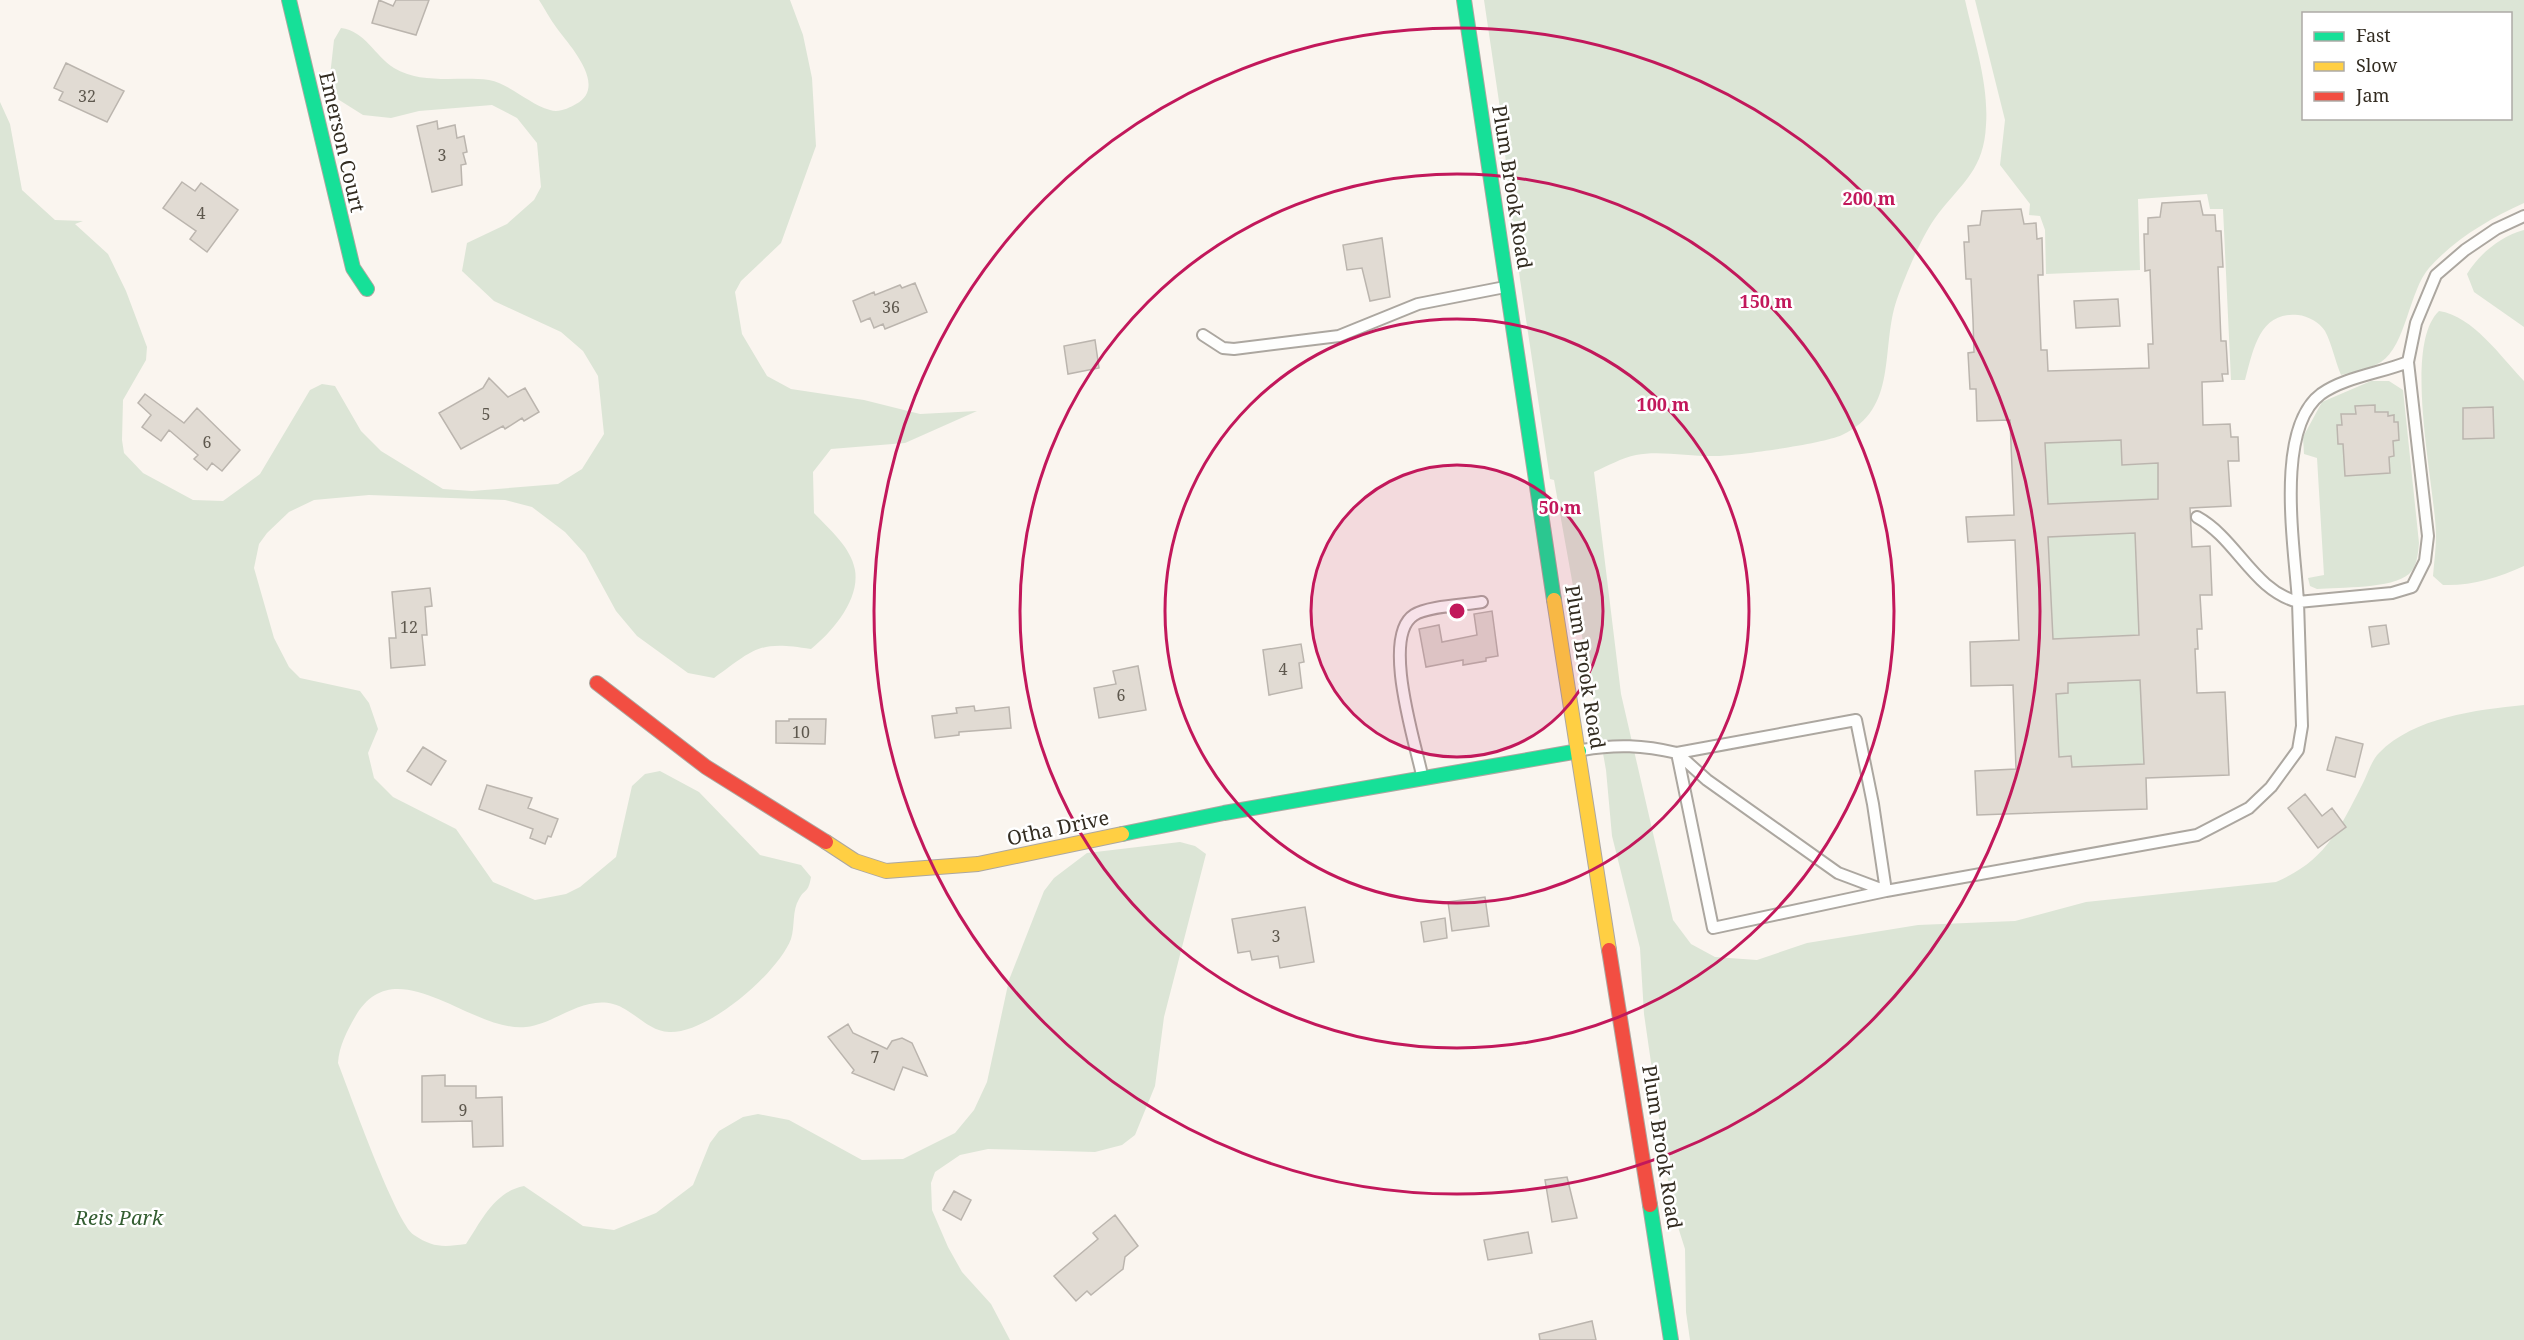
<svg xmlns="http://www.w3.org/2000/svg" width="2524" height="1340" font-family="'Noto Serif',serif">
<rect width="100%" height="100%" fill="#faf5ef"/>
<!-- green -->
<path fill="#dce5d6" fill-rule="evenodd" d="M 539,0 L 790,0 L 803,35 L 812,78 L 816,146 L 781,243 L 741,281 L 735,292 L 742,334 L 767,376 L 791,389 L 864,400 L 920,414 L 977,411 L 905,443 L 831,449 L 813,472 L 814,513 C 829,529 851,547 855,570 C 860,600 832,632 811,649 C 758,640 755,649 714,678 L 688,673 L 637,636 L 616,611 L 585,554 L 565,532 L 532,507 L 505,500 L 369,495 L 314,500 L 289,512 L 267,533 L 259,544 L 254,568 L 274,638 L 289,667 L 300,678 L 360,691 L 369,703 L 378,729 L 368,753 L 374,778 L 393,797 L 456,829 L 493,882 L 535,900 L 566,894 L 580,887 L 616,857 L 632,786 L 645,774 L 660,771 L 699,792 L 760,855 L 801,865 L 811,877 C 808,894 805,888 799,899 C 792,910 795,927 791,939 C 778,973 708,1034 669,1032 C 647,1031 633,1009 613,1004 C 582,996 555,1024 526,1027 C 471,1033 395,946 355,1017 C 347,1031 339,1046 338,1063 C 349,1091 396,1224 414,1235 C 433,1248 444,1247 466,1244 C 482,1220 494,1192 524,1186 L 583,1226 L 614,1230 L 656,1213 L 693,1185 L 710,1143 L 719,1131 L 743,1117 L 758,1114 L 789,1120 L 862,1160 L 903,1159 L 955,1133 L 974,1110 L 987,1082 L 1009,980 L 1044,891 L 1054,878 L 1087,853 L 1180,842 L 1195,846 L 1206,854 L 1164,1017 L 1155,1086 L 1135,1135 L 1122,1145 L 1095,1152 L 988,1149 L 960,1155 L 935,1172 L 931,1183 L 932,1210 L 948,1247 L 962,1272 L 991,1304 L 1010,1340 L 0,1340 L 0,102 L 10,124 L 22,190 L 55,220 L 83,221 L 75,224 L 108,254 L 126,291 L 147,347 L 146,360 L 123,400 L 122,440 L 124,453 L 143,473 L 193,500 L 223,501 L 260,474 L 310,390 L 322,384 L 335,386 L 361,431 L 381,451 L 443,489 L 472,491 L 558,484 L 582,469 L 604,434 L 598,376 L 583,351 L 561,332 L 494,301 L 462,271 L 467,243 L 507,224 L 534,200 L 541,187 L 537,143 L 517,118 L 492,105 L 419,111 L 391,118 L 363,115 L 336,98 L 329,85 L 334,40 L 341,28 C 365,31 374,55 394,68 C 422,85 459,76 489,80 C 510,84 529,104 550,110 C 559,113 569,108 576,104 C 609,86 568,44 556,27 C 550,19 545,9 539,0 Z
M 1484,0 L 1965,0 C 1974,40 1989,84 1986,125 C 1984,169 1963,182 1938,214 C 1922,235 1906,274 1897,299 C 1880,348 1899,409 1842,435 C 1822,444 1742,455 1717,456 C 1693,457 1659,450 1636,455 C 1622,458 1607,466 1594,472 L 1621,694 L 1673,920 L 1691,944 L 1715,957 L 1757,960 L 1807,943 L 1918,925 L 2015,921 L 2086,902 L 2276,882 C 2325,861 2339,830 2362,785 C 2367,776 2371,761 2379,753 C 2414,717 2476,710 2524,705 L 2524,1340 L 1690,1340 L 1686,1312 L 1685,1249 L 1672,1208 L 1644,1014 L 1640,948 L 1612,836 L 1606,770 L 1554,480 L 1550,479 L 1512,226 L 1502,122 Z
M 1975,0 L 2524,0 L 2524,203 C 2489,219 2455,239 2429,268 C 2409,291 2406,346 2381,362 C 2369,369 2355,372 2341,375 C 2335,361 2332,344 2325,331 C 2319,322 2308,316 2298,315 C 2259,311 2253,351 2245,380 L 2231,380 L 2223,209 L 2210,209 L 2207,194 L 2138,199 L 2140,270 L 2046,274 L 2045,230 L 2040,216 L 2029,215 L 2030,204 L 2000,165 L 2005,120 ZM 2304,14 L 2510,14 L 2510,118 L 2304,118 Z
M 2524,230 L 2524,327 L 2474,292 L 2467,274 C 2479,254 2501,236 2524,230 Z
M 2439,311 C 2473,316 2501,357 2524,381 L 2524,566 C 2498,578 2471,586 2443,585 L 2433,576 C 2434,563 2436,549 2436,535 C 2435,485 2402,346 2439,311 Z
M 2371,381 L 2389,381 L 2403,390 L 2419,543 C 2418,554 2417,567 2409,574 C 2392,589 2340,587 2317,589 L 2310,586 L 2308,578 L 2324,575 L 2317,458 L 2304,454 L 2303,437 L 2322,402 Z
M 2043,415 L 2066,442 L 2128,440 L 2121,442 L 2122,465 L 2165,463 L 2158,499 L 2048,504 Z
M 2163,532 L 2136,549 L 2139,619 L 2168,633 L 2034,640 L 2052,616 L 2048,537 Z
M 2169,679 L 2144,764 L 2072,767 L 2071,756 L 2059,757 L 2056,694 L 2068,693 L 2068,683 Z"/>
<!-- building -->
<path fill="#e1dbd3" stroke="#bbb5ae" stroke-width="1.5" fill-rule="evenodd" d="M 379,0 L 393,6 L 396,0 L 429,0 L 416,35 L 372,23 Z
M 66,63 L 124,91 L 107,122 L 59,100 L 63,92 L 54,88 Z
M 437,121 L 438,129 L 455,125 L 457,138 L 464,136 L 467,152 L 463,153 L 466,164 L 461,165 L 462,185 L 432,192 L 417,126 Z
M 182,182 L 195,191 L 201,183 L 238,210 L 207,252 L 190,239 L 196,231 L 163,208 Z
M 2200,201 L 2203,215 L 2215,215 L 2216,231 L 2221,231 L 2223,267 L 2218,267 L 2221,341 L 2226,341 L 2228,374 L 2222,374 L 2223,381 L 2202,382 L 2203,425 L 2230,424 L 2231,437 L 2238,437 L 2239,461 L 2228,461 L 2231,506 L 2190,508 L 2192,547 L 2210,546 L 2212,595 L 2200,595 L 2202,629 L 2197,629 L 2198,649 L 2195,649 L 2197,693 L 2225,692 L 2229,775 L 2146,778 L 2147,809 L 1977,815 L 1975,771 L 2016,769 L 2013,685 L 1971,686 L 1970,642 L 2019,640 L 2015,540 L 1968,542 L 1966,517 L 2014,515 L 2010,420 L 1977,421 L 1976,389 L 1970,389 L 1968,353 L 1974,352 L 1973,320 L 1971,279 L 1966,279 L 1964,242 L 1969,242 L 1968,226 L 1980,225 L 1982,211 L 2021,209 L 2024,224 L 2036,223 L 2037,239 L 2042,238 L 2043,275 L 2038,275 L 2041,350 L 2047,350 L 2048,371 L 2149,368 L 2148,344 L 2153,344 L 2150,270 L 2145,271 L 2144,234 L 2148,234 L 2148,218 L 2160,217 L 2162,203 ZM 2121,440 L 2122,465 L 2158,463 L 2158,499 L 2048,504 L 2045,443 ZM 2135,533 L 2139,635 L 2053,639 L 2048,537 ZM 2140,680 L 2144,764 L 2072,767 L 2071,756 L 2059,757 L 2056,694 L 2068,693 L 2068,683 Z
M 1382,238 L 1390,297 L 1370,301 L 1362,268 L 1347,270 L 1343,245 Z
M 915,283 L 927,312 L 885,329 L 883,324 L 874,328 L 870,318 L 861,322 L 853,301 L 874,292 L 875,295 L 900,285 L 902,288 Z
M 2118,299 L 2120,326 L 2076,328 L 2074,301 Z
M 1095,340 L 1099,368 L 1068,374 L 1064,346 Z
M 489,378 L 508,397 L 525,388 L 539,412 L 524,421 L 522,418 L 505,429 L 503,426 L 461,449 L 439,413 L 483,388 Z
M 145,394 L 184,423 L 197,408 L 240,450 L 222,471 L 212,463 L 207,470 L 194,459 L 198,455 L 169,430 L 161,441 L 142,427 L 151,415 L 138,403 Z
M 2375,405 L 2375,412 L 2388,412 L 2388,416 L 2394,415 L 2394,422 L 2398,422 L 2399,440 L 2393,441 L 2394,456 L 2389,457 L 2390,473 L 2345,476 L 2343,444 L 2338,444 L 2337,425 L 2342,425 L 2341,414 L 2356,414 L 2355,406 Z
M 2493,407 L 2494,438 L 2463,439 L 2463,408 Z
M 430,588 L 432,606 L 425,607 L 427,635 L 422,635 L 425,665 L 391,668 L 389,638 L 396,638 L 392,592 Z
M 1492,611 L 1498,656 L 1486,658 L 1486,661 L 1463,665 L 1463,660 L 1426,667 L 1419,629 L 1439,625 L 1442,642 L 1477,635 L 1474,614 Z
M 2386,625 L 2389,644 L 2372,647 L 2369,627 Z
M 1301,644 L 1304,662 L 1299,663 L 1302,688 L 1269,695 L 1263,650 Z
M 1138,666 L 1146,710 L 1099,718 L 1094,688 L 1116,684 L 1113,671 Z
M 974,706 L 975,711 L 1009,707 L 1011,728 L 959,732 L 959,735 L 935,738 L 932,716 L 957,713 L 956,708 Z
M 789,719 L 826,719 L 825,744 L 776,743 L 776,721 L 789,721 Z
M 2336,737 L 2363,744 L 2355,777 L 2327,770 Z
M 423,747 L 446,761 L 431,785 L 407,771 Z
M 487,785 L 532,798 L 528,808 L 558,819 L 551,837 L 548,836 L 545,844 L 530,838 L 533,829 L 479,809 Z
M 2305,794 L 2322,816 L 2332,808 L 2346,827 L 2318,848 L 2288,808 Z
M 1485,897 L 1489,926 L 1452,931 L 1448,902 Z
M 1305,907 L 1314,962 L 1280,968 L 1278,956 L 1252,960 L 1250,951 L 1238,953 L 1232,919 Z
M 1445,918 L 1447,938 L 1424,942 L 1421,922 Z
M 848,1024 L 853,1033 L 887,1049 L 892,1041 L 902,1038 L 912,1043 L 927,1076 L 903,1067 L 894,1090 L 852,1073 L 854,1070 L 828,1037 Z
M 445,1075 L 445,1086 L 476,1086 L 476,1098 L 502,1097 L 503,1146 L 473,1147 L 472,1121 L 422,1122 L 422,1076 Z
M 1567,1177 L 1577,1218 L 1552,1222 L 1545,1180 Z
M 954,1191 L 971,1200 L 961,1220 L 943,1210 Z
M 1115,1215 L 1138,1246 L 1125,1257 L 1123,1269 L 1118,1273 L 1091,1295 L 1087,1291 L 1076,1301 L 1054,1276 L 1098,1239 L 1093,1233 Z
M 1528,1232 L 1532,1253 L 1488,1260 L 1484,1240 Z
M 1592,1321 L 1596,1340 L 1540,1340 L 1539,1334 Z"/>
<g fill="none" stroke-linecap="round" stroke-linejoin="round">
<!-- lane casing -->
<g stroke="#aca7a0" stroke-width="14">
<path id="lane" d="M 1203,335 L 1223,348 L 1234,349 L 1339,336 L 1418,304 L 1505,287
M 2197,517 C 2237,539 2253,590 2298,602 C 2295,549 2274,429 2321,394 C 2345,377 2381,373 2408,362
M 1856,720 L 1873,804 L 1886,891 L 1838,873 L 1707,780 L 1677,753 Z
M 1582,750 C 1616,744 1643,745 1677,753 L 1713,928 L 1886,891 L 2197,835 L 2249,808 L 2271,787 L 2298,750 L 2302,726 L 2298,602 L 2392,593 L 2412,587 L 2425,561 L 2428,536 L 2408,362 L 2416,323 L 2436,275 L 2465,250 L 2496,229 L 2524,216
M 1422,775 C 1415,742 1381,636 1414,615 C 1428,606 1465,605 1482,602"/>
</g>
<!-- fast casing -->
<g stroke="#aca7a0" stroke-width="16">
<path id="fast" d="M 289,0 L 353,268 L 367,289
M 1464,0 L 1554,600
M 1122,834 L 1224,813 L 1579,751
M 1650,1205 L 1671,1340"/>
</g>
<!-- slow casing -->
<g stroke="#aca7a0" stroke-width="16">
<path id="slow" d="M 1554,600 L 1609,950
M 826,842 L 855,861 L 886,871 L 978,864 L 1122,834"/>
</g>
<!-- jam casing -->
<g stroke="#aca7a0" stroke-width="16">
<path id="jam" d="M 597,683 L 706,767 L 826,842
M 1609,950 L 1650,1205"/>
</g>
<!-- lane -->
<use href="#lane" stroke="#fefefd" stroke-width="10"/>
<!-- fast -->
<use href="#fast" stroke="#16e098" stroke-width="14"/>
<!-- slow -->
<use href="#slow" stroke="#ffcf43" stroke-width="14"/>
<!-- jam -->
<use href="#jam" stroke="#f24e42" stroke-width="14"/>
</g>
<!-- distance rings -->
<circle cx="1457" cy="611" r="146" fill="#c2185b" fill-opacity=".12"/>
<g fill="none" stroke="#c2185b" stroke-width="3">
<circle cx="1457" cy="611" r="146"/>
<circle cx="1457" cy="611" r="292"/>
<circle cx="1457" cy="611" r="437"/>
<circle cx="1457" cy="611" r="583"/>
</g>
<g text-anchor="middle" stroke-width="5" stroke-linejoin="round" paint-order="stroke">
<!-- number labels -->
<g font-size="16" fill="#5e584e">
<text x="87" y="102">32</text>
<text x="442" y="161">3</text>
<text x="201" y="219">4</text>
<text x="891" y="313">36</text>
<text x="486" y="420">5</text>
<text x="207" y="448">6</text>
<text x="409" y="633">12</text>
<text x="1283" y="675">4</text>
<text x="1121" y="701">6</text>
<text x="801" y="738">10</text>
<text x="1276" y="942">3</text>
<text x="875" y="1063">7</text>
<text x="463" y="1116">9</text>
</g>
<!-- street labels -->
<g font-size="20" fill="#332c21" stroke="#fff">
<text transform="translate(342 142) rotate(77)" y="7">Emerson Court</text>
<text transform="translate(1512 187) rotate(81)" y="7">Plum Brook Road</text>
<text transform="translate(1585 667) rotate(81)" y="7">Plum Brook Road</text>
<text transform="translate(1058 828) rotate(-12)" y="7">Otha Drive</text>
<text transform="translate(1662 1147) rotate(81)" y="7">Plum Brook Road</text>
</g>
<!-- park labels -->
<g font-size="20" font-style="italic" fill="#335d31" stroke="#fff">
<text x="119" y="1225">Reis Park</text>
</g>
</g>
<circle cx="1457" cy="611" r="9" fill="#c2185b" stroke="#fff" stroke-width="3"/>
<g font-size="18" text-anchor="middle" font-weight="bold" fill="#c2185b" stroke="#fff" stroke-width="5" stroke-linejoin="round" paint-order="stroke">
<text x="1869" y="205">200 m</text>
<text x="1766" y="308">150 m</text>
<text x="1663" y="411">100 m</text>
<text x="1560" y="514">50 m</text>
</g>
<!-- legend -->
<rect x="2302" y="12" width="210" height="108" fill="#ffffff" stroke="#adaba6" stroke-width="1.5"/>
<rect x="2314" y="32" width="30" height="9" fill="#16e098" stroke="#adaba6" stroke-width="1.5"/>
<text x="2356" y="42" font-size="18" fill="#332c21">Fast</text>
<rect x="2314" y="62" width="30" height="9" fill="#ffcf43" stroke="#adaba6" stroke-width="1.5"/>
<text x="2356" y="72" font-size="18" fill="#332c21">Slow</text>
<rect x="2314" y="92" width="30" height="9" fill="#f24e42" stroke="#adaba6" stroke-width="1.5"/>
<text x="2356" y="102" font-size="18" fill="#332c21">Jam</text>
</svg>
